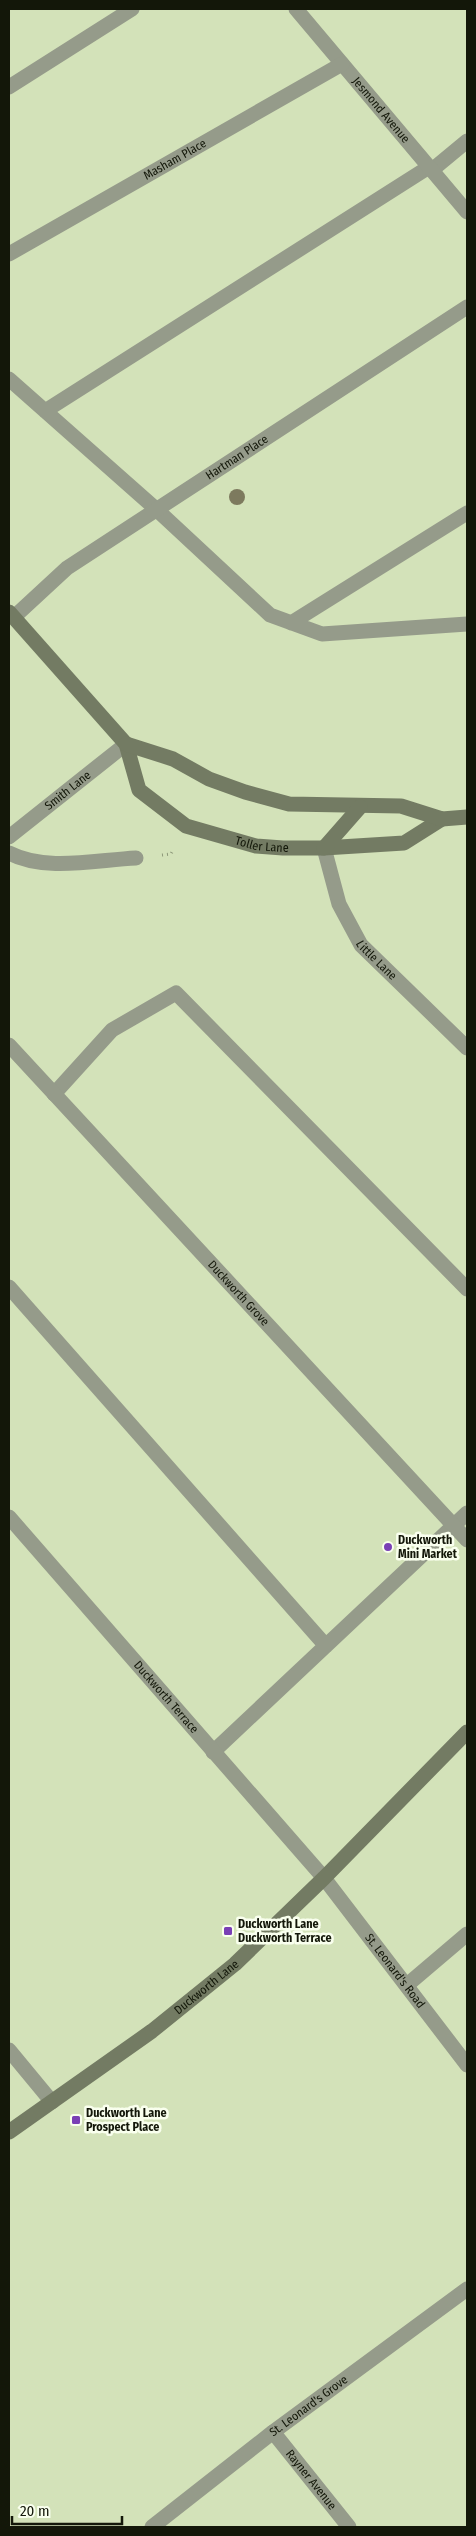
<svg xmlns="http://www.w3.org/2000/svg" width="476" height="2536" font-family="'Fira Sans Condensed',sans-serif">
<rect width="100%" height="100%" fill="#d3e2b9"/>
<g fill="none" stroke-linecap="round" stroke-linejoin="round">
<!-- path -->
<path stroke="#8d9879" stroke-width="3" stroke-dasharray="1 4" stroke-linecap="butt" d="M 162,855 L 171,854 L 173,850"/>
<!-- lane -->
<path stroke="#959b8a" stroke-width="15" d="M 9,87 L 132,9
M 432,170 L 467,141
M 9,379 L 156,509 L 270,615 L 322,634 L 467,624
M 45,411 L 429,167
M 291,623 L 467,513
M 9,853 C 46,872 95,860 136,858
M 54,1094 L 112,1030 L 176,993 L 467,1289
M 9,1287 L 326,1646
M 213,1752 L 467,1513
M 407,1985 L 467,1934"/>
<!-- street -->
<g stroke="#959b8a" stroke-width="15">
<path id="s1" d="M 296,9 L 467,212"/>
<path id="s2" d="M 9,254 L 342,64"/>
<path id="s3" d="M 14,617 L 67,568 L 467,307"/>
<path id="s4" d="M 9,837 L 126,744"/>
<path id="s5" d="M 324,848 L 339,904 L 361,945 L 467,1048"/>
<path id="s6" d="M 9,1045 L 467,1540"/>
<path id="s7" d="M 9,1517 L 324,1878 L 467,2065"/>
<path d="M 9,2050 L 52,2102"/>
<path id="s8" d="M 273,2432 L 349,2527"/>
<path id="s9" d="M 152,2527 L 273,2432 L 467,2289"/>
</g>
<!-- secondary -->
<g stroke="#737b63" stroke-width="15">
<path id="s10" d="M 9,612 L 126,744 L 139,790 L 186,826 L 256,846 L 283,848 L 324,848 L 404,843 L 442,819"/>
<path d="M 126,744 L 173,759 L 209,779 L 245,792 L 289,804 L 401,806 L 442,819 L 467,817"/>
<path d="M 324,848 L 360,807"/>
<path id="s11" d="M 9,2132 L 152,2031 L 235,1964 L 324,1878 L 467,1732"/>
</g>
</g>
<!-- trees -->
<circle fill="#7d7a5e" cx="237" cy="497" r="8"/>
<!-- markers -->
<g fill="#793fb5" stroke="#f9ffee" stroke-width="2">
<circle cx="388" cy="1547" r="5"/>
<rect x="223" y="1926" width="10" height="10" rx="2.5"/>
<rect x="71" y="2115" width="10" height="10" rx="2.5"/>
</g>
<g text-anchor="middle" stroke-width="5" stroke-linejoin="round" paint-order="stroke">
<!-- street labels -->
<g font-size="12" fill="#131709" stroke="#f9ffee">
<text dy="4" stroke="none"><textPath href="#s1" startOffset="132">Jesmond Avenue</textPath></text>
<text dy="4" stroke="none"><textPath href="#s2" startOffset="191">Masham Place</textPath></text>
<text dy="4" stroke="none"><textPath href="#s3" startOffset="275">Hartman Place</textPath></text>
<text dy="4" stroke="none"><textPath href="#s4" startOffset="75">Smith Lane</textPath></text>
<text dy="4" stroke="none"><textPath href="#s10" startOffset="362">Toller Lane</textPath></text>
<text dy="4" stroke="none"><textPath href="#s5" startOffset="126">Little Lane</textPath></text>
<text dy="4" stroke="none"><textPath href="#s6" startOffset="338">Duckworth Grove</textPath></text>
<text dy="4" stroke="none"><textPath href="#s7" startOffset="239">Duckworth Terrace</textPath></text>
<text dy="4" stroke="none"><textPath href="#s7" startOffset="596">St. Leonard's Road</textPath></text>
<text dy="4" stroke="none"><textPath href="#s11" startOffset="245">Duckworth Lane</textPath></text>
<text dy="4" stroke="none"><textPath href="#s9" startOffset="198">St. Leonard's Grove</textPath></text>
<text dy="4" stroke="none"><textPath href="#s8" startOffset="61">Rayner Avenue</textPath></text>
</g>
<!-- poi labels -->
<g font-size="12" font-weight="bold" fill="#131709" stroke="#f9ffee" text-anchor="start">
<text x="398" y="1544">Duckworth<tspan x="398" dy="14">Mini Market</tspan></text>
<text x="238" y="1928">Duckworth Lane<tspan x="238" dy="14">Duckworth Terrace</tspan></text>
<text x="86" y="2117">Duckworth Lane<tspan x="86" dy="14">Prospect Place</tspan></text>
</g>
</g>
<!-- border -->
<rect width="476" height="2536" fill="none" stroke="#131709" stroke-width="20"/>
<!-- scale -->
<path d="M12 2516v8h110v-8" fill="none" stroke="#131709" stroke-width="2.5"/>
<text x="20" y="2516" font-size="15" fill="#131709" stroke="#f9ffee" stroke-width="4" paint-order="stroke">20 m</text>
</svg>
